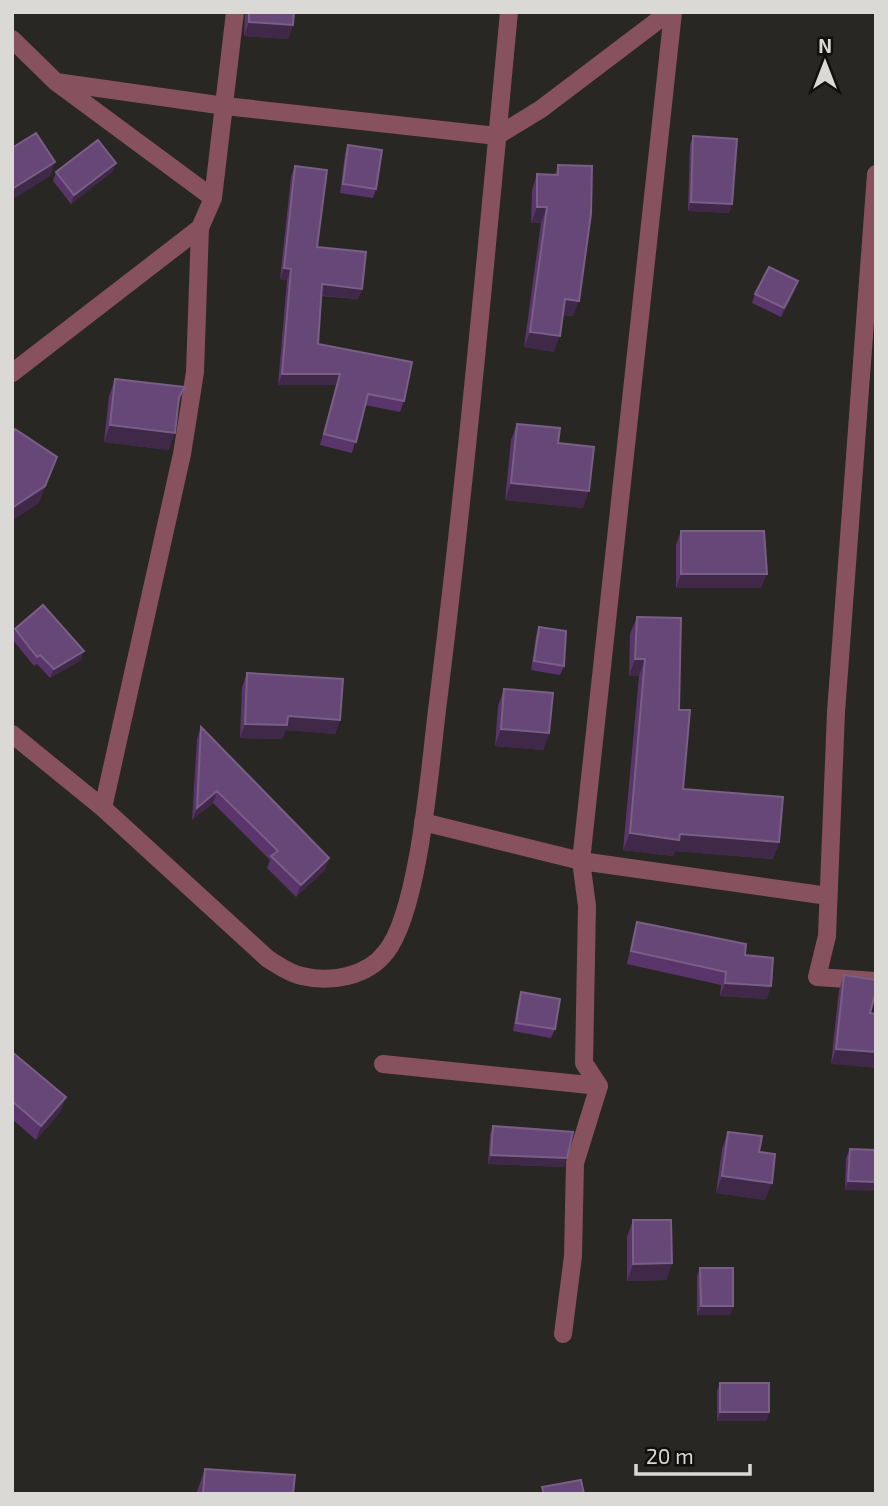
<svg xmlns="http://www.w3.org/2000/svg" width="888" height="1506" font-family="'Exo 2',sans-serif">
<rect width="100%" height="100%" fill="#282723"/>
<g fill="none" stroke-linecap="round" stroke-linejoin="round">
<!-- minor -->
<path stroke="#87515e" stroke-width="18" d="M 12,39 L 56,82 L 213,198
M 56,82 L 225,106 L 497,136 L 541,109 L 669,12
M 876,174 L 836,712 L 827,936 L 817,977 L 876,981
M 12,373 L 200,228
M 12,734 L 103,808 L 268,959 C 278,965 290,974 302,976 C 330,983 367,977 386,952 C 419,911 430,767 437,710 C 466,478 487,245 509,12
M 103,808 L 182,454 L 195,372 L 200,228 L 213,198 L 235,12
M 423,822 L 581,861 L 828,896
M 383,1064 L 599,1086
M 563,1334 L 573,1256 L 575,1163 L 599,1086 L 584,1063 L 587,906 L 581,861 L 673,12"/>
</g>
<!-- wall -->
<path fill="#5a356b" d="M 245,12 L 294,12 L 293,25 L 288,39 L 244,36 Z
M 693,136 L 732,204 L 729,213 L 688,211 L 690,145 Z
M 348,145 L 376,189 L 373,198 L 340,193 L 345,154 Z
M 116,163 L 112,172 L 71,204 L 53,181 L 56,172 Z
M 558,165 L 573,316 L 563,315 L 554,352 L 524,347 L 541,223 L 531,223 L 532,190 L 537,174 L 555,175 Z
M 295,166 L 317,247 L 362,289 L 358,299 L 321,296 L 318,344 L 404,401 L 400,412 L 365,405 L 352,453 L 320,445 L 336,385 L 278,385 L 287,280 L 280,279 L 291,177 Z
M 795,290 L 781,317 L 752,303 L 755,294 Z
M 115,379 L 185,387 L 179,403 L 169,450 L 104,442 L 109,396 Z
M 517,424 L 558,443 L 583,508 L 505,500 L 511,440 Z
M 681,531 L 761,588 L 676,588 L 676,545 Z
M 637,617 L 679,710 L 683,789 L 779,842 L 773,859 L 675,851 L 673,856 L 623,850 L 639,676 L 629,676 L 630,634 Z
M 539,627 L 564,666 L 560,675 L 531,670 L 536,636 Z
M 15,629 L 81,660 L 50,678 L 37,664 L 34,666 L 12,639 Z
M 247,673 L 340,720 L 335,734 L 286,730 L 282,739 L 240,738 L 242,687 Z
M 504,689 L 549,733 L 543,750 L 495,746 L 498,706 Z
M 201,727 L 329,858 L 325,870 L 296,897 L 267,868 L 270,860 L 213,803 L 192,820 L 197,739 Z
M 637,922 L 745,955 L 767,999 L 720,996 L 721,985 L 627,964 L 633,935 Z
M 844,975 L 876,980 L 831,1064 L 839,990 Z
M 521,992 L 555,1029 L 551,1038 L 513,1031 L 518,1001 Z
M 12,1052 L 61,1111 L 36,1140 L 12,1119 Z
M 493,1126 L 564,1167 L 488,1164 L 490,1135 Z
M 728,1132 L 759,1152 L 765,1200 L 716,1193 L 722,1149 Z
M 850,1149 L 876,1150 L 845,1190 L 846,1158 Z
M 633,1220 L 672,1263 L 666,1280 L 627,1281 L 627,1237 Z
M 700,1268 L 733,1306 L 730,1315 L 697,1315 L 697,1277 Z
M 720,1383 L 769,1412 L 766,1421 L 717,1421 L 717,1391 Z
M 205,1469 L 293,1494 L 196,1494 Z"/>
<!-- shaded-wall -->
<path fill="#402849" d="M 249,22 L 293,25 L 288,39 L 244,36 Z
M 55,162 L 50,176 L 12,200 L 12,189 Z
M 116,163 L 112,172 L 71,204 L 74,195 Z
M 691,202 L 732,204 L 729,213 L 688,211 Z
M 537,207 L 547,207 L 541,223 L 531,223 Z
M 284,268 L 291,269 L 287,280 L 280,279 Z
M 798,281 L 795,290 L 781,317 L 784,308 Z
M 322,284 L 362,289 L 358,299 L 318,295 Z
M 565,299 L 579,301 L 573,316 L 559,314 Z
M 530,332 L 560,336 L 554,352 L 524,347 Z
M 282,374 L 340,374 L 336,385 L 278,385 Z
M 110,425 L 175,433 L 169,450 L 104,442 Z
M 57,457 L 39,503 L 12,521 L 12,508 Z
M 511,483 L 589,491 L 583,508 L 505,500 Z
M 681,574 L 767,574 L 761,588 L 676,588 Z
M 84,651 L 81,660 L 50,678 L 54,669 Z
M 635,659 L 645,659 L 639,676 L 629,676 Z
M 288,716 L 340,720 L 335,734 L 286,730 L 282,739 L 240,738 L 245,724 Z
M 501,729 L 549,733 L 543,750 L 495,746 Z
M 217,791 L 213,803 L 192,820 L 197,808 Z
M 630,833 L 680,834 L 779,842 L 773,859 L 675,851 L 673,856 L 623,850 Z
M 329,858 L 325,870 L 296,897 L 301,885 Z
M 725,983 L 771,986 L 767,999 L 720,996 Z
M 836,1049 L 876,1052 L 876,1068 L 831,1064 Z
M 66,1097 L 61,1111 L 36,1140 L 41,1126 Z
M 491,1155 L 567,1158 L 564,1167 L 488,1164 Z
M 722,1176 L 772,1183 L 765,1200 L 716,1193 Z
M 848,1181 L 876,1182 L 876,1191 L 845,1190 Z
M 672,1263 L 666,1280 L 627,1281 L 633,1264 Z
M 701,1306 L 733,1306 L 730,1315 L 697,1315 Z
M 720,1412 L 769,1412 L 766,1421 L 717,1421 Z"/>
<!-- building -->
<path fill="#674777" stroke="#795e86" stroke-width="2" d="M 249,12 L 294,12 L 293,25 L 249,22 Z
M 36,133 L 55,162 L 12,189 L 12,148 Z
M 693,136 L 737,139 L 732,204 L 691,202 Z
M 98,140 L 116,163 L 74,195 L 56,172 Z
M 348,145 L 382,150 L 376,189 L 343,184 Z
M 558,165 L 592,166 L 591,214 L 579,301 L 565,299 L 560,336 L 530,332 L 547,207 L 537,207 L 537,174 L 558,175 Z
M 295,166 L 327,170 L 317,247 L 366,252 L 362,289 L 322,284 L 318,344 L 412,362 L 404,401 L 368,394 L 356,442 L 324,434 L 340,374 L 282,374 L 291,269 L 284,268 Z
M 769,267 L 798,281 L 784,308 L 755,294 Z
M 115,379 L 185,387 L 179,397 L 175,433 L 110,425 Z
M 517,424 L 560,428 L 558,443 L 594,447 L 589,491 L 511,483 Z
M 15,429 L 57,457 L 45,486 L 12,508 L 12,433 Z
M 681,531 L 764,531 L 767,574 L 681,574 Z
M 43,605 L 84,651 L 54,669 L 40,655 L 37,657 L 15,629 Z
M 637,617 L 681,618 L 679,710 L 690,710 L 683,789 L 783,797 L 779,842 L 680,834 L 679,840 L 630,833 L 645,659 L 635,659 Z
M 539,627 L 566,631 L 564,666 L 534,661 Z
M 247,673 L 343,679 L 340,720 L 288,716 L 287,725 L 245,724 Z
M 504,689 L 553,693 L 549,733 L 501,729 Z
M 201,727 L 329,858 L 301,885 L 271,856 L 278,851 L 217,791 L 197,808 Z
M 637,922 L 746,944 L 745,955 L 773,958 L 771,986 L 725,983 L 726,972 L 631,951 Z
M 844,975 L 876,980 L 876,991 L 870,1013 L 876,1014 L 876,1052 L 836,1049 Z
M 521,992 L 560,999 L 555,1029 L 516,1023 Z
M 12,1052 L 66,1097 L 41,1126 L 12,1101 Z
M 493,1126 L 573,1132 L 567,1158 L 491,1155 Z
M 728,1132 L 762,1136 L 759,1152 L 775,1154 L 772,1183 L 722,1176 Z
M 850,1149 L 876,1150 L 876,1182 L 848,1181 Z
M 633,1220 L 671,1220 L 672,1263 L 633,1264 Z
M 700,1268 L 733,1268 L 733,1306 L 701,1306 Z
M 720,1383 L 769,1383 L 769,1412 L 720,1412 Z
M 205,1469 L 295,1475 L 293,1494 L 203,1494 Z
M 581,1480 L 584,1494 L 544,1494 L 542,1487 Z"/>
<!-- border -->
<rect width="888" height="1506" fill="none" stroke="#dad9d6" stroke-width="28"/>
<!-- north arrow -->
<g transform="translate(825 63)" stroke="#11100e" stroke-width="5" paint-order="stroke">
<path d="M0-5L12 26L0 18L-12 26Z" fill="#dad9d6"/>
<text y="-10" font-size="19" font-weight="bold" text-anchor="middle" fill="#dad9d6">N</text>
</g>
<!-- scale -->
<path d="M636 1464v10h114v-10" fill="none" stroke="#dad9d6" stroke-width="3.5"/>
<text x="646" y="1464" font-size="21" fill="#dad9d6" stroke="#11100e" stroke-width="5" paint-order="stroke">20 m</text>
</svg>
